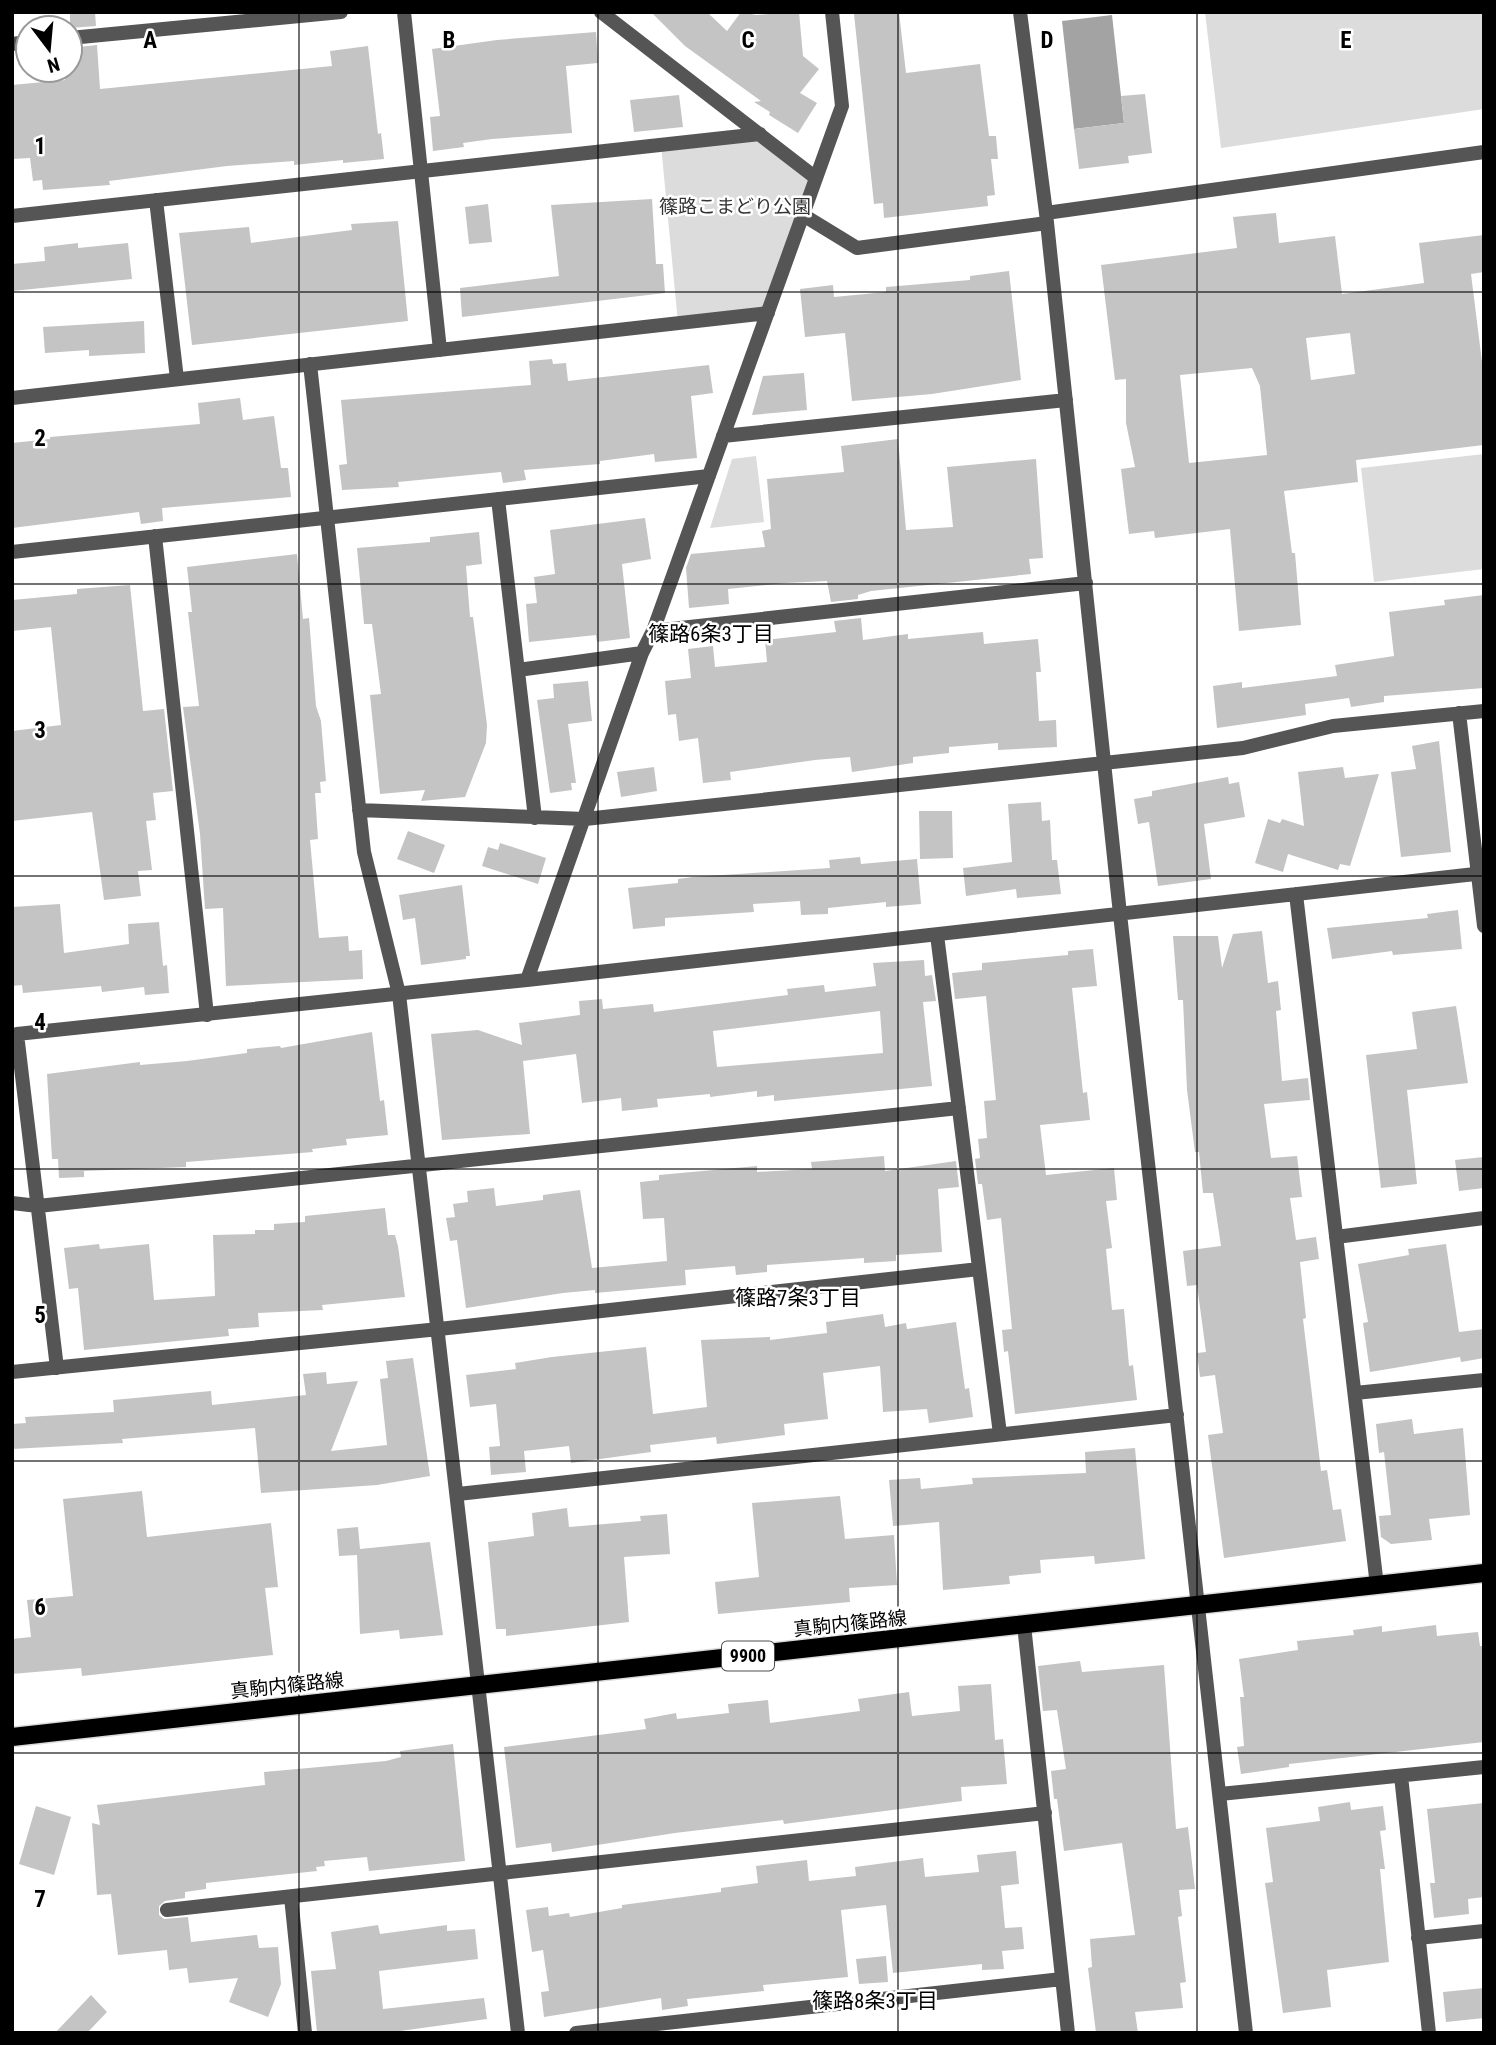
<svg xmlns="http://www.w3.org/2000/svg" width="1496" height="2045" font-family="'Roboto Condensed','Noto Sans JP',sans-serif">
<rect width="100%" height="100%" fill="#fff"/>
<!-- green -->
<path fill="#dcdcdc" d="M 1205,12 L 1484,12 L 1484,109 L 1221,148 Z
M 760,134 L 816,178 L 768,313 L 678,323 L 661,145 Z
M 1484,454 L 1484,569 L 1374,582 L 1361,468 Z
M 756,456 L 764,522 L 710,528 L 732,459 Z"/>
<!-- water -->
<path fill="#a3a3a3" d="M 1112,15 L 1124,123 L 1074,129 L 1062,21 Z"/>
<!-- building -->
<path fill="#c4c4c4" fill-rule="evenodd" d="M 70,12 L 95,12 L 96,26 L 70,28 Z
M 651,12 L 707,12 L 727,31 L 741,12 L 756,15 L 799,12 L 803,56 L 819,69 L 800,93 L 817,103 L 798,133 L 769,115 L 770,112 L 754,102 L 761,101 L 685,46 Z
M 899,12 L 906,73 L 980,64 L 989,136 L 996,136 L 998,159 L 991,159 L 995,195 L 987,196 L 988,206 L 884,218 L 883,203 L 874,204 L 854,14 Z
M 596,32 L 598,63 L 566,66 L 572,133 L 492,139 L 463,143 L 464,147 L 433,151 L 430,117 L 440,116 L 432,49 L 497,40 Z
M 97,45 L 100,89 L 332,66 L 330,51 L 368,46 L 378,134 L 381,133 L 384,159 L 343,163 L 343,160 L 294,165 L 294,161 L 227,166 L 109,181 L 110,185 L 43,190 L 42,180 L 33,181 L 30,158 L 12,159 L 12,85 L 65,80 L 65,70 L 70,70 L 70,48 Z
M 1145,94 L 1152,153 L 1128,156 L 1129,163 L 1079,169 L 1074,129 L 1124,123 L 1121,96 Z
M 679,95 L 683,127 L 634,132 L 630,100 Z
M 652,199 L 656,264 L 663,264 L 665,293 L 462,317 L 460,288 L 559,276 L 551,205 Z
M 488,204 L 492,242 L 469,244 L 465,207 Z
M 1276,213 L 1279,243 L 1335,236 L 1342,294 L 1424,283 L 1419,243 L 1484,235 L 1484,272 L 1471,274 L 1484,378 L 1484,445 L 1356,460 L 1358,482 L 1284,491 L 1292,553 L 1295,553 L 1301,625 L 1239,631 L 1230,529 L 1155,538 L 1154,531 L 1129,534 L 1121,469 L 1135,467 L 1126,423 L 1126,379 L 1115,380 L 1101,265 L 1237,248 L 1233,217 ZM 1350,333 L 1355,374 L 1311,380 L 1306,338 ZM 1252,368 L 1260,386 L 1267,455 L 1189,463 L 1180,375 Z
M 398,221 L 408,321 L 192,345 L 179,233 L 249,227 L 251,243 L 352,230 L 351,224 Z
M 78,243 L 78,248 L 128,243 L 132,279 L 12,291 L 12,264 L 45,261 L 44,247 Z
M 1009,271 L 1021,380 L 932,394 L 852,401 L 845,333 L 805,337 L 800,289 L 833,285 L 834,297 L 886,292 L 886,287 L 970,280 L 970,276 Z
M 144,321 L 145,353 L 89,356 L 89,350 L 45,353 L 43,327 Z
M 552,359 L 553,364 L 566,363 L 568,381 L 709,365 L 713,393 L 691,396 L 697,458 L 655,462 L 654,454 L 600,461 L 600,464 L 524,470 L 526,480 L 503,483 L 501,472 L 398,482 L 399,487 L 342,490 L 339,465 L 347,464 L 341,400 L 531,385 L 529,361 Z
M 804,373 L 807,410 L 752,415 L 763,376 Z
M 240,398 L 243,420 L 274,416 L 281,468 L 288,468 L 291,497 L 162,508 L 163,521 L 141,524 L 139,512 L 12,528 L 12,443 L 50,439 L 50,437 L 200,424 L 198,403 Z
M 898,439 L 906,530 L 953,527 L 947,467 L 1036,459 L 1043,558 L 1029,559 L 1031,574 L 871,591 L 858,595 L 858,599 L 831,602 L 827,581 L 785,583 L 728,589 L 729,604 L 689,608 L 686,568 L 691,554 L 765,547 L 762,531 L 771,529 L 767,479 L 844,472 L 841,446 Z
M 645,518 L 651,559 L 622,564 L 630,638 L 597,642 L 596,635 L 529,642 L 526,604 L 537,603 L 534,577 L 555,574 L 550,530 Z
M 479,532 L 482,564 L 466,566 L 470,617 L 473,617 L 487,725 L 486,743 L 465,797 L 421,801 L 425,790 L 380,794 L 370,695 L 381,694 L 372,624 L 364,624 L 357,548 L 430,542 L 430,537 Z
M 297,554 L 303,619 L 309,618 L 316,706 L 321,721 L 326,781 L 320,782 L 321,793 L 315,793 L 318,839 L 310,840 L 319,938 L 348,936 L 349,951 L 362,950 L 363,979 L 226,986 L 223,908 L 205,909 L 200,834 L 183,707 L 199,706 L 188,612 L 192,612 L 187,567 Z
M 130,585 L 143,711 L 164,709 L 173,791 L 153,793 L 156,820 L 146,821 L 152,870 L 138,871 L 141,896 L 104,900 L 92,812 L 12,821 L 12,731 L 61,725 L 51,627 L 12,631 L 12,600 L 77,594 L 77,589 Z
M 1484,595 L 1484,688 L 1384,696 L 1384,702 L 1351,707 L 1349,698 L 1305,704 L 1306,715 L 1217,728 L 1213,686 L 1242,682 L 1242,688 L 1337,676 L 1335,665 L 1394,656 L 1389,612 L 1445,605 L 1444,600 Z
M 861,618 L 863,640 L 908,634 L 908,639 L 983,632 L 984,644 L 1038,639 L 1041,672 L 1036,672 L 1039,721 L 1056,720 L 1057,747 L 998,750 L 998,743 L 949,747 L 949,753 L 913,757 L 913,763 L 852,772 L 850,757 L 815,760 L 730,772 L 731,780 L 703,783 L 698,738 L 679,741 L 676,714 L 668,715 L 665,681 L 691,678 L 688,649 L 713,646 L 715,667 L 767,662 L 765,640 L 836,632 L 834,621 Z
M 588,681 L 592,721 L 568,724 L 576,783 L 571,783 L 572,790 L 550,793 L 537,700 L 554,698 L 553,684 Z
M 1439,741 L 1451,852 L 1401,857 L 1391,772 L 1416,769 L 1412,746 Z
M 654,767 L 657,791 L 621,797 L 617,772 Z
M 1343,767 L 1345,778 L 1379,774 L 1350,866 L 1340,864 L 1338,870 L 1288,854 L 1283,872 L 1255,863 L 1268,819 L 1280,823 L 1282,819 L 1304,826 L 1298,772 Z
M 1228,777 L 1229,784 L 1239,782 L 1245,817 L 1204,824 L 1211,879 L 1158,886 L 1149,822 L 1138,824 L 1134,799 L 1152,796 L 1152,791 Z
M 1041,802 L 1042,821 L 1050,820 L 1052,860 L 1057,860 L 1061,894 L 1017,898 L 1016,889 L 966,896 L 963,868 L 1012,862 L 1008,804 Z
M 919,811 L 952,811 L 953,858 L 920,859 Z
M 408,831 L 445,845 L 434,873 L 397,859 Z
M 500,843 L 546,858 L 538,884 L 482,866 L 488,847 L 498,850 Z
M 860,857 L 861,864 L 917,859 L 921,904 L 886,907 L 886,902 L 828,908 L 828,914 L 801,915 L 800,901 L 753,904 L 754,912 L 665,918 L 665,926 L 633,929 L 628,888 L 678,883 L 678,879 L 693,877 L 830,868 L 829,860 Z
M 462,885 L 470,956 L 466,956 L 466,959 L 421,965 L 415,918 L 403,920 L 399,895 Z
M 60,904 L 64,953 L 129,944 L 128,924 L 159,922 L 163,966 L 167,965 L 169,993 L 145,995 L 144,987 L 102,992 L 101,986 L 23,993 L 22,985 L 12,986 L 12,907 Z
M 1458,910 L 1462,949 L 1393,955 L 1392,951 L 1332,959 L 1327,928 L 1428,918 L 1427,914 Z
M 1262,931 L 1268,983 L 1278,981 L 1281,1010 L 1276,1011 L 1282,1081 L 1308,1078 L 1310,1100 L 1264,1104 L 1271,1158 L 1297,1156 L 1302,1197 L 1290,1198 L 1296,1240 L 1316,1237 L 1319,1259 L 1300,1262 L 1306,1318 L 1303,1319 L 1321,1471 L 1327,1470 L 1333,1510 L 1341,1509 L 1346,1541 L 1224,1558 L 1208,1435 L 1223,1433 L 1215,1375 L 1200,1377 L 1197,1353 L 1206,1352 L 1197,1285 L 1187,1286 L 1183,1251 L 1221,1246 L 1213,1193 L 1203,1193 L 1199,1152 L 1195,1152 L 1187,1090 L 1183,1000 L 1178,1000 L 1173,936 L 1218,936 L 1222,968 L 1233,934 Z
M 1093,949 L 1097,986 L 1072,988 L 1083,1093 L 1087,1092 L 1090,1120 L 1040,1125 L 1046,1175 L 1114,1168 L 1117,1200 L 1106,1201 L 1112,1248 L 1106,1249 L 1112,1310 L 1124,1309 L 1129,1366 L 1133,1365 L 1137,1400 L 1015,1414 L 1008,1351 L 1004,1352 L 1002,1330 L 1012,1329 L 1001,1218 L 987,1220 L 982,1184 L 978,1184 L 975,1159 L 980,1158 L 978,1139 L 987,1138 L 984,1101 L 996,1100 L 986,996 L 955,999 L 952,973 L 982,970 L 982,963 L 1068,955 L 1068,951 Z
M 924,960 L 925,976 L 932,975 L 936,1001 L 923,1002 L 932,1086 L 774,1101 L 774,1095 L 757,1097 L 757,1091 L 710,1097 L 710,1094 L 657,1099 L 658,1107 L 622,1111 L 621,1098 L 582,1103 L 576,1054 L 523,1061 L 530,1134 L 442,1140 L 431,1034 L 478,1030 L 522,1045 L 519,1023 L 580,1015 L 579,1001 L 602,999 L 603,1009 L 653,1004 L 654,1012 L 788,995 L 787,989 L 824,985 L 825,992 L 876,986 L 873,963 ZM 880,1011 L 883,1053 L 717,1067 L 713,1031 Z
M 1456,1006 L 1468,1083 L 1407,1090 L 1417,1184 L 1381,1188 L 1366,1055 L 1417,1049 L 1412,1012 Z
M 372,1032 L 380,1101 L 384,1100 L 388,1135 L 346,1139 L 347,1145 L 312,1149 L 313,1152 L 186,1162 L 186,1167 L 84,1171 L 84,1177 L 59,1178 L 58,1159 L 52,1159 L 47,1074 L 140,1062 L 140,1065 L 187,1061 L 247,1053 L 247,1049 L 280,1046 L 281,1048 Z
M 884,1156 L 885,1171 L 956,1161 L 959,1187 L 938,1189 L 942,1252 L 896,1255 L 896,1261 L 864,1263 L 864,1258 L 767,1265 L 767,1272 L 736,1275 L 735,1266 L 685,1270 L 686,1285 L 595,1293 L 595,1290 L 563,1293 L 466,1308 L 457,1240 L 450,1241 L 446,1218 L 455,1217 L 453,1204 L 468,1202 L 467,1191 L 494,1188 L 496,1206 L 543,1200 L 543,1195 L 580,1190 L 592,1268 L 667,1261 L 664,1218 L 643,1219 L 640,1182 L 659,1180 L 659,1175 L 757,1166 L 757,1172 L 812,1169 L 811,1162 Z
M 1484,1157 L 1484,1188 L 1459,1191 L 1455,1160 Z
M 385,1208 L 388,1235 L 395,1235 L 398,1246 L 405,1297 L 322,1305 L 323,1310 L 258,1313 L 259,1327 L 228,1329 L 229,1336 L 84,1350 L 78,1288 L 69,1289 L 64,1248 L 99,1244 L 100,1249 L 149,1244 L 154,1300 L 215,1296 L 213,1235 L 255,1234 L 255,1230 L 274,1230 L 274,1224 L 305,1222 L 305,1216 Z
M 1446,1244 L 1459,1332 L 1484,1329 L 1484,1358 L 1461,1362 L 1460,1357 L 1370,1372 L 1363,1323 L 1368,1322 L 1358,1264 L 1409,1255 L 1408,1249 Z
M 883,1314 L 885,1327 L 906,1323 L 907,1329 L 956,1322 L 965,1389 L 969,1388 L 973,1417 L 929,1423 L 927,1409 L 883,1412 L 880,1366 L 823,1373 L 828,1419 L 784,1424 L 785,1435 L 717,1444 L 716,1437 L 650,1445 L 651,1452 L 571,1463 L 569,1446 L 524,1451 L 526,1472 L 491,1475 L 489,1447 L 500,1446 L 496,1404 L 470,1407 L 466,1375 L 516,1369 L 515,1363 L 552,1357 L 646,1347 L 653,1414 L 707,1407 L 701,1340 L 770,1337 L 770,1340 L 827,1333 L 826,1322 Z
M 413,1358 L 430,1476 L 377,1485 L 261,1493 L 255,1428 L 122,1439 L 123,1443 L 12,1449 L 12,1424 L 26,1423 L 25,1417 L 114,1412 L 113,1400 L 211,1391 L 212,1405 L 306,1395 L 303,1374 L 326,1372 L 327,1384 L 358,1381 L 331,1451 L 387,1445 L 380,1379 L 388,1378 L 386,1361 Z
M 1412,1419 L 1414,1434 L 1463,1428 L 1470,1515 L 1429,1519 L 1432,1540 L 1391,1544 L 1381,1537 L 1379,1516 L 1391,1515 L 1384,1452 L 1379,1453 L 1376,1424 Z
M 1135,1448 L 1145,1559 L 1095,1564 L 1094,1556 L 1040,1560 L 1041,1573 L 1009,1576 L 1010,1584 L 943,1590 L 939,1522 L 893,1526 L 889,1480 L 920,1478 L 921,1489 L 973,1484 L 972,1478 L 1086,1473 L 1085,1452 Z
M 142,1491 L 147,1537 L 271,1523 L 278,1587 L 265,1588 L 273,1655 L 82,1676 L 81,1668 L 12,1674 L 12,1639 L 31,1637 L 27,1600 L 73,1596 L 63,1499 Z
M 840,1496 L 845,1539 L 894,1535 L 897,1585 L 849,1588 L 850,1602 L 718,1614 L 715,1582 L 759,1577 L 752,1503 Z
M 567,1508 L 569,1527 L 641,1521 L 640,1516 L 667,1514 L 670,1554 L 624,1557 L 629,1622 L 506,1636 L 506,1629 L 496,1629 L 488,1542 L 534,1536 L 532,1513 Z
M 358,1527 L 360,1549 L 430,1542 L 443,1635 L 400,1639 L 399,1630 L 360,1634 L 357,1555 L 339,1556 L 337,1529 Z
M 1436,1625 L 1437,1636 L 1478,1632 L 1480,1646 L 1484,1646 L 1484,1742 L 1289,1764 L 1289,1767 L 1241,1774 L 1237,1747 L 1244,1746 L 1240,1697 L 1244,1697 L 1239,1659 L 1298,1650 L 1297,1641 L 1354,1635 L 1353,1630 L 1382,1626 L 1382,1632 Z
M 1080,1661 L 1082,1672 L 1164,1665 L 1176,1829 L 1188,1827 L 1195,1889 L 1179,1890 L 1182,1916 L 1178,1917 L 1186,1982 L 1180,1983 L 1183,2008 L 1135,2012 L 1138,2033 L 1096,2033 L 1088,1968 L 1092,1967 L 1090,1939 L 1135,1935 L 1122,1843 L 1064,1851 L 1057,1799 L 1054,1799 L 1051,1771 L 1066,1769 L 1057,1710 L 1043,1711 L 1038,1666 Z
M 991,1684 L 995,1740 L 1003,1739 L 1007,1784 L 961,1787 L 962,1801 L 784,1824 L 783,1820 L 675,1833 L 552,1852 L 551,1843 L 516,1848 L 504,1747 L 646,1729 L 644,1719 L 676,1713 L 677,1719 L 729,1713 L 728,1704 L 768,1700 L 770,1723 L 860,1711 L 858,1699 L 909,1692 L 912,1716 L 960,1711 L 958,1686 Z
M 453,1744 L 465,1861 L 369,1871 L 367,1857 L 324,1861 L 325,1866 L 316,1867 L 317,1871 L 206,1883 L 206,1889 L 185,1892 L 185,1898 L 165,1901 L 159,1906 L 159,1915 L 164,1919 L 188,1917 L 191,1942 L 257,1935 L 259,1948 L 278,1947 L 281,1984 L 268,2017 L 229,2002 L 238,1978 L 189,1983 L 187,1968 L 169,1970 L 167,1950 L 118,1955 L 111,1894 L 97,1895 L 92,1823 L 100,1825 L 97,1805 L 265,1785 L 264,1772 L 386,1761 L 401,1757 L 400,1751 Z
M 1350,1802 L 1351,1810 L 1383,1806 L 1386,1830 L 1380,1831 L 1385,1869 L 1380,1869 L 1389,1962 L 1327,1970 L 1331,2007 L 1283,2013 L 1265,1883 L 1273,1882 L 1266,1828 L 1320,1821 L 1318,1807 Z
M 1484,1803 L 1484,1897 L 1468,1899 L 1469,1914 L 1434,1918 L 1430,1883 L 1435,1883 L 1427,1809 Z
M 36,1806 L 71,1817 L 54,1875 L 19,1864 Z
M 1016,1851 L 1019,1884 L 1001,1886 L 1005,1928 L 1022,1927 L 1024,1949 L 1002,1951 L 1004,1969 L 982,1970 L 982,1964 L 893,1973 L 886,1905 L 841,1910 L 848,1977 L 763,1985 L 764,1991 L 687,1999 L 688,2006 L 662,2010 L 661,1998 L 544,2017 L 541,1992 L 549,1991 L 543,1950 L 532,1952 L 526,1910 L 548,1907 L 549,1916 L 569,1913 L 570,1917 L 622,1908 L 622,1905 L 721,1892 L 721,1888 L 758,1883 L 756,1866 L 807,1860 L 809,1881 L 856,1876 L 855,1867 L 923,1858 L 925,1877 L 979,1872 L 977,1855 Z
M 378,1925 L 380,1934 L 447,1925 L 447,1931 L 475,1929 L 478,1959 L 379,1971 L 383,2009 L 484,1998 L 487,2019 L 386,2033 L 317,2033 L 311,1971 L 336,1969 L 331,1932 Z
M 886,1956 L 888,1982 L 859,1984 L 856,1959 Z
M 1484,1988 L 1484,2018 L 1446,2022 L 1443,1992 Z
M 91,1995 L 107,2012 L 87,2033 L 55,2033 Z"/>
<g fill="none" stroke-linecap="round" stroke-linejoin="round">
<!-- primary casing -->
<g stroke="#dbdbdb" stroke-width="21">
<path id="primary" d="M 12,1737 L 1484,1573"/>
</g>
<!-- minor -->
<path stroke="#555" stroke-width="14" d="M 404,12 L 440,350
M 601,12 L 816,178
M 832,12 L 842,106 L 653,631 L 642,653 L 527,980 L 1484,873
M 1020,12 L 1046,213 L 1120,914 L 1246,2033
M 70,38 L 341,12
M 12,44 L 28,42
M 156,200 L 177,379
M 1046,213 L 1484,152
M 803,215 L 857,248 L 1047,223
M 12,216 L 760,134
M 310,364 L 364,852 L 399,994 L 518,2033
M 12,398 L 768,313
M 723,436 L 1066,400
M 498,499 L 535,818
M 155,536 L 207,1015
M 12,552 L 709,476
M 653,631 L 1086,583
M 518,670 L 642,653
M 1459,713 L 1484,926
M 359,810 L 585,819 L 1243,748 L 1333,726 L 1484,711
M 1296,894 L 1377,1586
M 937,935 L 1000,1434
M 12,1203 L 38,1206 L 959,1108
M 1336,1237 L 1484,1218
M 57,1368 L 17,1034 L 527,980
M 12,1372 L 439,1329 L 979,1269
M 1355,1393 L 1484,1380
M 458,1494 L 1177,1415
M 1024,1625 L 1068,2033
M 1401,1776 L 1429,2033
M 1220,1794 L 1484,1767
M 291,1897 L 305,2033
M 167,1910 L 1045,1813
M 1418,1938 L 1484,1931
M 576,2033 L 1062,1979"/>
<!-- primary -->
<use href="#primary" stroke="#000" stroke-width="18"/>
</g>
<!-- grid -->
<path fill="none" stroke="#000" stroke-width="2" stroke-opacity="0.55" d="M 299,12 L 299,2033M 598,12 L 598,2033M 898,12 L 898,2033M 1197,12 L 1197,2033M 12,292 L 1484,292M 12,584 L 1484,584M 12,876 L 1484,876M 12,1169 L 1484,1169M 12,1461 L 1484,1461M 12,1753 L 1484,1753"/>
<g text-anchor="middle" stroke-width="5" stroke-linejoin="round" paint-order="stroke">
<!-- shield labels -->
<rect fill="#fff" stroke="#4c4c4c" stroke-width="2" x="722" y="1641.5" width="52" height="29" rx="5"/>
<g font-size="18" font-weight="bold" fill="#000">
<text x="748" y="1662">9900</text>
</g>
<!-- park labels -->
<g font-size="19" fill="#333" stroke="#fff">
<text x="735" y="213">篠路こまどり公園</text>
</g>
<!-- street labels -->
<g font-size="19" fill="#000" stroke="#fff">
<text transform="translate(850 1623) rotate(-6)" y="7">真駒内篠路線</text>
<text transform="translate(287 1685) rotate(-6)" y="7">真駒内篠路線</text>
</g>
<!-- neighbourhood labels -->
<g font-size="21" fill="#000" stroke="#fff">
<text x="711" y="641">篠路6条3丁目</text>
<text x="798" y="1305">篠路7条3丁目</text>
<text x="875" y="2008">篠路8条3丁目</text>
</g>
</g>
<g font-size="23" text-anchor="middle" font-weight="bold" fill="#000" stroke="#fff" stroke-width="5" stroke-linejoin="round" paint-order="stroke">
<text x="150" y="48">A</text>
<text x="449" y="48">B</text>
<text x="748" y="48">C</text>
<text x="1047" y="48">D</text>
<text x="1346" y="48">E</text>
<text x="40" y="154">1</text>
<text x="40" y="446">2</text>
<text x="40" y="738">3</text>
<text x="40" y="1030">4</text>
<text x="40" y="1323">5</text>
<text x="40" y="1615">6</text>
<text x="40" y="1907">7</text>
</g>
<!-- border -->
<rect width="1496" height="2045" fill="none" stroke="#000000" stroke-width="28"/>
<!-- north arrow -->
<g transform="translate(49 49) rotate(164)"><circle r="33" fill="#ffffff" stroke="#999999" stroke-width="2"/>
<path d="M0-5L12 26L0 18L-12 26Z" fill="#000000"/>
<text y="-10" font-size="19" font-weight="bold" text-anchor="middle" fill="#000000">N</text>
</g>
</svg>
